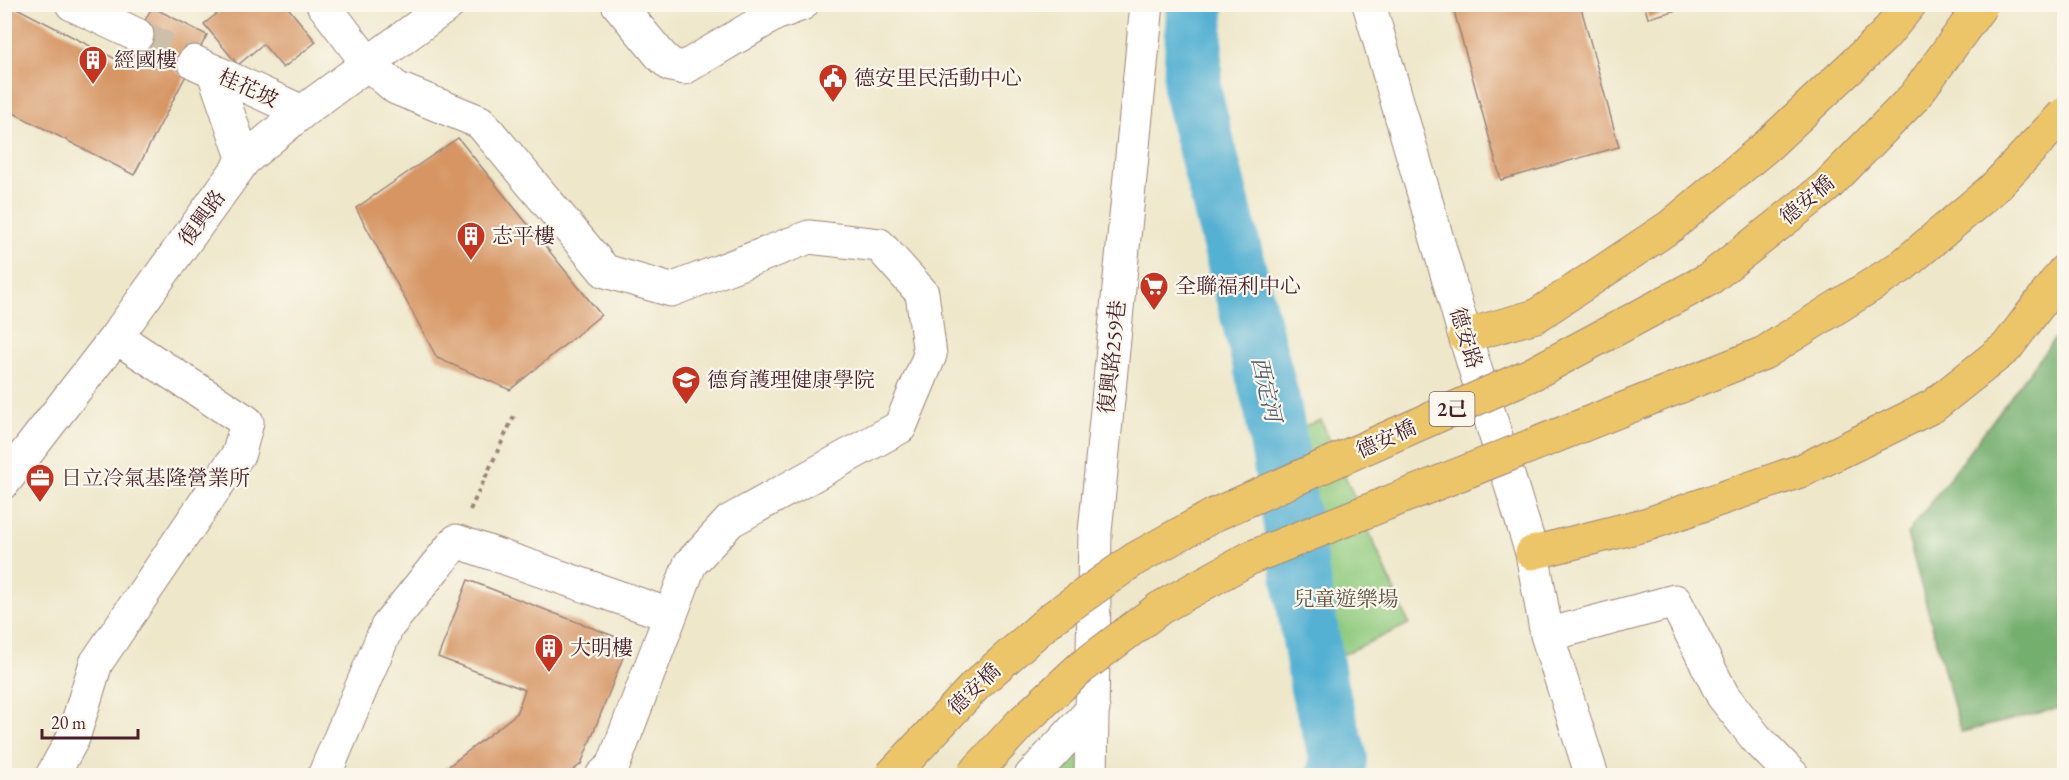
<svg xmlns="http://www.w3.org/2000/svg" width="2069" height="780" font-family="'EB Garamond','Noto Serif TC',serif">
<rect width="100%" height="100%" fill="#fbf7ec"/>
<filter id="ink" filterUnits="userSpaceOnUse"><feTurbulence type="fractalNoise" baseFrequency=".0167" numOctaves="2"/><feDisplacementMap in="SourceGraphic" scale="12" xChannelSelector="R" yChannelSelector="G"/><feConvolveMatrix kernelMatrix="1 2 1 2 8 2 1 2 1" color-interpolation-filters="sRGB"/></filter>
<filter id="wash" filterUnits="userSpaceOnUse"><feTurbulence type="fractalNoise" baseFrequency=".008" numOctaves="4" result="noise"/><feDisplacementMap in="SourceGraphic" scale="24" xChannelSelector="R" yChannelSelector="G"/><feGaussianBlur stdDeviation="1.35" result="paint"/><feColorMatrix in="noise" values="0 0 0 0 0 0 0 0 0 0 0 0 0 0 0 0 0 1.4 0 .05"/><feComposite in="paint" operator="in"/></filter>
<g filter="url(#wash)">
<rect width="100%" height="100%" fill="#eee7ca"/>
<!-- green -->
<path fill="#91cb7f" stroke="#6e7555" stroke-width="1.5" d="M 1321,420 L 1409,624 L 1314,668 L 1258,443 Z
M 1089,720 L 1089,775 L 1039,775 Z"/>
<!-- forest -->
<path fill="#74af6e" stroke="#5f674c" stroke-width="1.5" d="M 2064,326 L 2064,707 L 1961,732 L 1907,534 Z"/>
<g fill="none" stroke-linecap="round" stroke-linejoin="round">
<!-- river -->
<path stroke="#55b1d3" stroke-width="58" d="M 1195,4 L 1192,90 L 1273,409 L 1319,688 L 1339,759 L 1335,776"/>
</g>
<g id="blocks">
<!-- building -->
<path fill="#d69564" d="M 4,4 L 9,4 L 123,63 L 152,7 L 207,35 L 134,175 L 4,108 Z
M 229,4 L 285,4 L 316,42 L 283,68 L 263,44 L 238,65 L 204,24 Z
M 1452,4 L 1580,4 L 1619,147 L 1501,180 Z
M 1644,4 L 1696,4 L 1696,5 L 1648,18 Z
M 458,138 L 601,315 L 510,390 L 437,358 L 356,208 Z
M 468,580 L 629,642 L 581,764 L 566,776 L 436,776 L 516,714 L 525,690 L 438,657 Z"/>
</g>
</g>
<g filter="url(#ink)">
<use href="#blocks" fill-opacity="0" stroke="#9c837a" stroke-width="1.5"/>
<g fill="none" stroke-linecap="round" stroke-linejoin="round">
<!-- minor-tunnel -->
<path stroke="#cdbfaa" stroke-width="33" stroke-dasharray="33 16" stroke-linecap="butt" d="M 137,35 L 194,62"/>
<!-- minor casing -->
<g stroke="#9c837a" stroke-width="35">
<path id="minor" d="M 72,4 L 137,35
M 323,4 L 369,65 L 396,88 L 480,122 L 605,271 L 671,290 L 809,237 L 879,245 L 922,293 L 930,355 L 900,427 L 730,521 L 690,564 L 613,766 L 602,776
M 618,4 L 661,56 L 671,65 L 684,68 L 775,14 L 802,4
M 1369,4 L 1465,336 L 1532,553 L 1547,635 L 1592,776
M 194,62 L 302,112
M 214,73 L 244,160
M 4,482 L 116,337 L 244,160 L 302,112 L 449,4
M 1547,635 L 1675,601 L 1723,696 L 1756,738 L 1793,776
M 52,776 L 73,738 L 96,663 L 239,453 L 247,422 L 116,337
M 324,776 L 387,627 L 456,541 L 670,615
M 1031,776 L 1093,709
M 1091,776 L 1095,532 L 1147,4"/>
</g>
<!-- major casing -->
<g stroke="#9c837a" stroke-width="35">
<path id="major" d="M 1465,336 L 1536,316 L 1671,226 L 1769,144 L 1884,36 L 1910,4
M 1532,553 L 1648,524 L 1803,470 L 1933,406 L 2007,347 L 2064,271"/>
</g>
<!-- path -->
<path stroke="#9c837a" stroke-width="4" stroke-dasharray="4.5 4.5" stroke-linecap="butt" d="M 470,510 L 515,414"/>
<!-- minor -->
<use href="#minor" stroke="#fff" stroke-width="33"/>
<!-- major -->
<use href="#major" stroke="#edc569" stroke-width="33"/>
<!-- major-bridge casing -->
<g stroke="#9c837a" stroke-width="35" stroke-linecap="butt">
<path id="major-bridge" d="M 891,776 L 975,686 L 1052,618 L 1135,559 L 1216,514 L 1532,374 L 1709,279 L 1826,187 L 1915,96 L 1982,4
M 972,776 L 1020,724 L 1078,670 L 1160,608 L 1252,557 L 1764,353 L 1902,266 L 1994,188 L 2064,114"/>
</g>
<!-- major-bridge -->
<use href="#major-bridge" stroke="#edc569" stroke-width="33"/>
</g>
</g>
<!-- icons -->
<defs>
<g id="building-pin" transform="scale(1.5)"><path d="M0 17L-7.5 6A9.5 9.5 0 1 1 7.5 6Z" fill="#c8321e" stroke="#fbf7ec"/><path d="M-4-6H4V6H1V3H-1V6H-4ZM-2.5-4.3h1.7v1.8h-1.7ZM.8-4.3h1.7v1.8H.8ZM-2.5-1h1.7V.8h-1.7ZM.8-1h1.7V.8H.8Z" fill="#fff"/></g>
<g id="civic-pin" transform="scale(1.5)"><path d="M0 17L-7.5 6A9.5 9.5 0 1 1 7.5 6Z" fill="#c8321e" stroke="#fbf7ec"/><path d="M-.6-6.5H3V-4.5H.6V-3L4-1V1h2V6H-6V1h2V-1L-.6-3ZM-1.2 2.5V6h2.4V2.5Z" fill="#fff"/></g>
<g id="supermarket-pin" transform="scale(1.5)"><path d="M0 17L-7.5 6A9.5 9.5 0 1 1 7.5 6Z" fill="#c8321e" stroke="#fbf7ec"/><path d="M-6-5.5h2.5l.6 2H6L4.5 2H-2.5L-4.4-4H-6ZM-1.5 3.2a1.3 1.3 0 1 0 .1 0ZM3 3.2a1.3 1.3 0 1 0 .1 0Z" fill="#fff"/></g>
<g id="university-pin" transform="scale(1.5)"><path d="M0 17L-7.5 6A9.5 9.5 0 1 1 7.5 6Z" fill="#c8321e" stroke="#fbf7ec"/><path d="M0-5L7-2L0 1L-7-2ZM-4 1L0 2.5L4 1V4Q0 6-4 4Z" fill="#fff"/></g>
<g id="office-pin" transform="scale(1.5)"><path d="M0 17L-7.5 6A9.5 9.5 0 1 1 7.5 6Z" fill="#c8321e" stroke="#fbf7ec"/><path d="M-6-3h4V-5.5h4V-3h4V5H-6ZM-1-4.5V-3h2v-1.5ZM-6 0V1H6V0Z" fill="#fff"/></g>
</defs>
<g fill-rule="evenodd">
<use href="#building-pin" x="93" y="60"/>
<use href="#civic-pin" x="833" y="78"/>
<use href="#building-pin" x="471" y="236"/>
<use href="#supermarket-pin" x="1154" y="286"/>
<use href="#university-pin" x="686" y="380"/>
<use href="#office-pin" x="40" y="478"/>
<use href="#building-pin" x="549" y="648"/>
</g>
<g text-anchor="middle" stroke-width="4.5" stroke-linejoin="round" paint-order="stroke">
<!-- shield labels -->
<rect fill="#fbf7ec" stroke="#7f6065" stroke-width="1.5" x="1429.5" y="392" width="45" height="34" rx="4.5"/>
<g font-size="20" font-weight="bold" fill="#4a1f2b">
<text x="1452" y="416">2己</text>
</g>
<!-- poi labels -->
<g font-size="21" fill="#4a1f2b" stroke="#fbf7ec" text-anchor="start">
<text x="114" y="67">經國樓</text>
<text x="854" y="85">德安里民活動中心</text>
<text x="492" y="243">志平樓</text>
<text x="1175" y="293">全聯福利中心</text>
<text x="707" y="387">德育護理健康學院</text>
<text x="61" y="485">日立冷氣基隆營業所</text>
<text x="570" y="655">大明樓</text>
</g>
<!-- street labels -->
<g font-size="21" fill="#4a1f2b" stroke="#fbf7ec">
<text transform="translate(248 88) rotate(24)" y="7">桂花坡</text>
<text transform="translate(1807 200) rotate(-40)" y="7">德安橋</text>
<text transform="translate(202 218) rotate(-54)" y="7">復興路</text>
<text transform="translate(1466 338) rotate(73)" y="7">德安路</text>
<text transform="translate(1112 357) rotate(-84)" y="7">復興路259巷</text>
<text transform="translate(1386 439) rotate(-24)" y="7">德安橋</text>
<text transform="translate(974 689) rotate(-44)" y="7">德安橋</text>
</g>
<!-- park labels -->
<g font-size="21" fill="#5f5344" stroke="#fbf7ec">
<text x="1346" y="606">兒童遊樂場</text>
</g>
<!-- water labels -->
<g font-size="22" font-style="italic" fill="#4e596e" stroke="#fbf7ec">
<text transform="translate(1267 389) rotate(77)" y="8">西定河</text>
</g>
</g>
<!-- margin -->
<rect width="2069" height="780" fill="none" stroke="#fbf7ec" stroke-width="24"/>
<!-- scale -->
<path d="M42 729v9h96v-9" fill="none" stroke="#4a1f2b" stroke-width="3"/>
<text x="51" y="729" font-size="18" fill="#4a1f2b" stroke="#fbf7ec" stroke-width="4.5" paint-order="stroke">20 m</text>
</svg>
